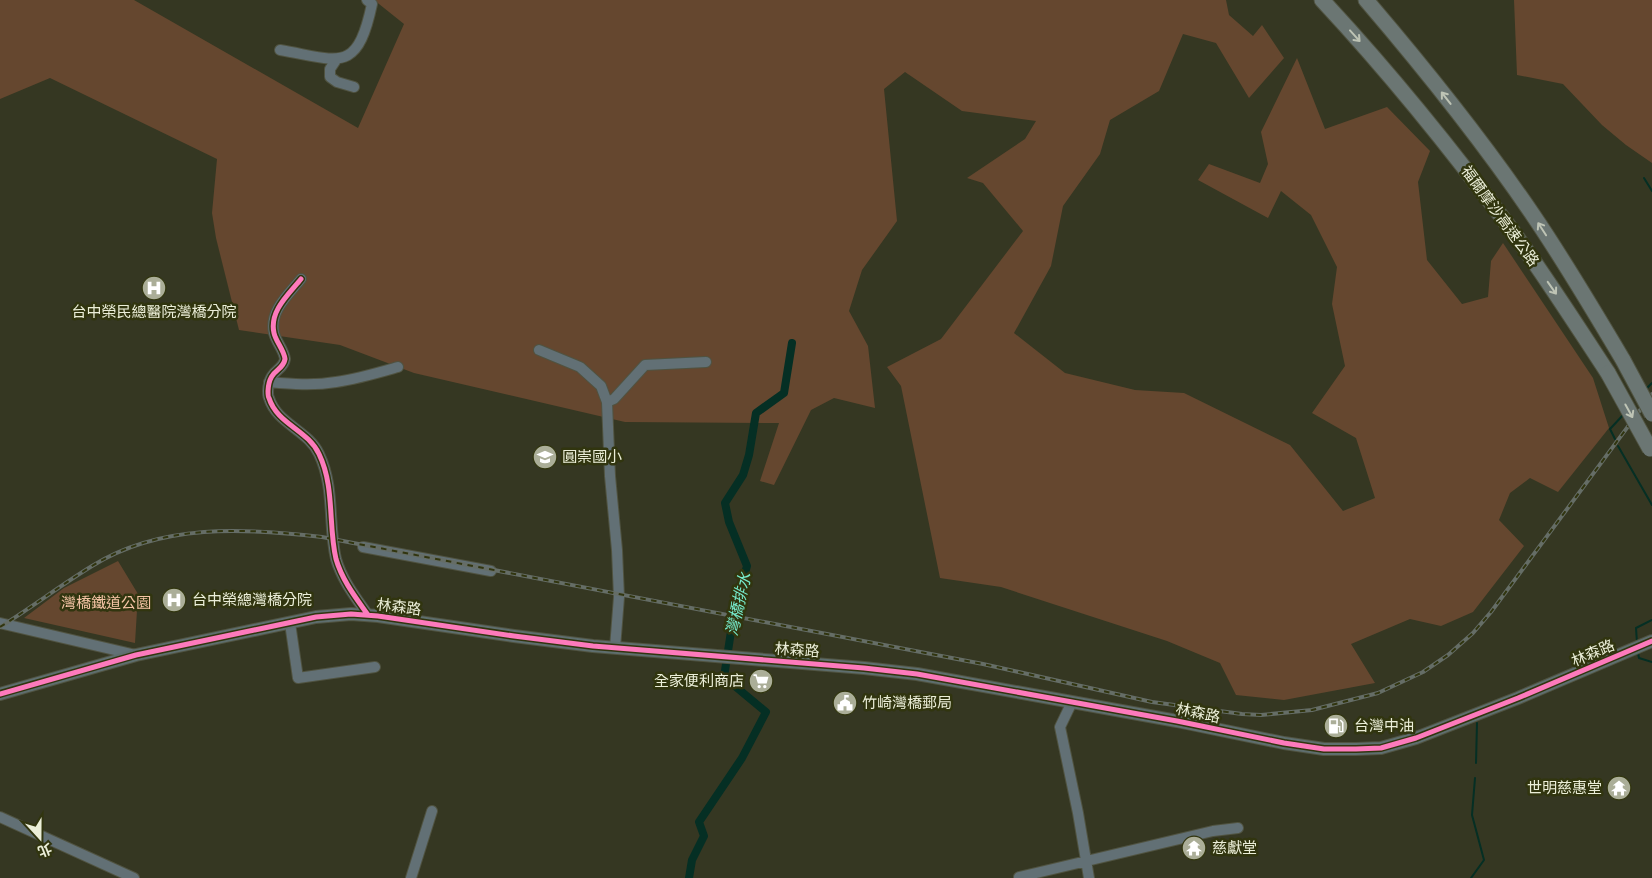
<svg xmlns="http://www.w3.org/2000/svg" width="1652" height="878" font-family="Mulish,'Noto Sans TC',sans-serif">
<rect width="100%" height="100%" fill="#353722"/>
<!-- green -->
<path fill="#65472f" d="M 0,0 L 134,0 L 358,128 L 404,24 L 374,0 L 1226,0 L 1229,15 L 1253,36 L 1262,25 L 1284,58 L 1249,98 L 1216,43 L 1183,34 L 1159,91 L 1110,120 L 1100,154 L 1063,206 L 1051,266 L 1014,333 L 1065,373 L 1135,390 L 1184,393 L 1290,445 L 1343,511 L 1375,498 L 1356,438 L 1312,413 L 1345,366 L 1332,304 L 1337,267 L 1311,215 L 1281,191 L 1268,218 L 1198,180 L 1209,164 L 1260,183 L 1268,164 L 1261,132 L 1297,58 L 1325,129 L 1387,107 L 1430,151 L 1418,182 L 1427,260 L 1462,304 L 1488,297 L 1491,261 L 1503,243 L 1593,378 L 1609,428 L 1558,492 L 1530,478 L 1510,493 L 1499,520 L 1524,546 L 1473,612 L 1441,626 L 1410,619 L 1351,644 L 1375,683 L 1284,700 L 1236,695 L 1220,663 L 1167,641 L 1001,587 L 940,578 L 901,386 L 887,367 L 941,339 L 1023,231 L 983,183 L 967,178 L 1025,139 L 1036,121 L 962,111 L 905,72 L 884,89 L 897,221 L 862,270 L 849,311 L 868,346 L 875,408 L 834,398 L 811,410 L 774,485 L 760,481 L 779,423 L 625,422 L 414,373 L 340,345 L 239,330 L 216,238 L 212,213 L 217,159 L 50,78 L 0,99 Z
M 1514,0 L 1652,0 L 1652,163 L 1626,145 L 1602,125 L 1563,84 L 1517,75 Z
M 118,561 L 138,594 L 135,643 L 24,618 L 64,588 Z"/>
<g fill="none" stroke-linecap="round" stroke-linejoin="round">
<!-- stream -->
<path stroke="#052f24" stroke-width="2" d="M 1644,178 L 1652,191
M 1645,390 L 1652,383
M 1615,439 L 1610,429 L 1624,414
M 1618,446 L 1652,505
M 1637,643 L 1636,628 L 1652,620
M 1638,653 L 1639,658 L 1652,662
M 1476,763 L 1477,723
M 1471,878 L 1484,860 L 1472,815 L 1475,778"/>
<!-- canal -->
<path stroke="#052f24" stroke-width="8" d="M 689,878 L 692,860 L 704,836 L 699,822 L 742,758 L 766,712 L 724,677 L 734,612 L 747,566 L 729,522 L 725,503 L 743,475 L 749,455 L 756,413 L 784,393 L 792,343"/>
<!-- minor casing -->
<g stroke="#505341" stroke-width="12">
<path id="minor" d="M 280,50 C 339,60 357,75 372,4 L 367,0
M 336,60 L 330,69 L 330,77 L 337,82 L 354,87
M 301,279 C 289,294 269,311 274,333 C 276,342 284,350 285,359 C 283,372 269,368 268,391 C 268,392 268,397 269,398 C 277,424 308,430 319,454 C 335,487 328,525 336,559 C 342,580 356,598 368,615
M 539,350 L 580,367 L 601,386 L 607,402 L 610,476 L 617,550 L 619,597 L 615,648
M 269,382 C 291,384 313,386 336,382 C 357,379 377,373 398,367
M 607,402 L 614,399 L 645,365 L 706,362
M 363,547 L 491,571
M 0,623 L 136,655
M 290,623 L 298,678 L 375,667
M 1072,702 L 1060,727 L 1078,813 L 1089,878
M 0,817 L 134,878
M 1019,877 L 1213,831 L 1238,828
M 411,878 L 432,811"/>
</g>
<!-- major casing -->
<g stroke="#505341" stroke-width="14">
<path id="major" d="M 0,694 L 136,655 L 316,617 L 351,614 L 378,616 L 514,636 L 593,646 L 864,668 L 917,674 L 1177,721 L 1284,743 L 1324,749 L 1356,749 L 1381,748 L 1416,738 L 1518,698 L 1652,641"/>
</g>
<!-- highway casing -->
<g stroke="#505341" stroke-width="17">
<path id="highway" d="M 1322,0 C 1390,73 1453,151 1513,232 C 1546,277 1577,326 1608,373
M 1366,0 C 1425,69 1482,140 1533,215 C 1565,262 1594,311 1623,360"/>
</g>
<!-- minor -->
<use href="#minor" stroke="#627075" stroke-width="10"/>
<!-- major -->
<use href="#major" stroke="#5e6e6e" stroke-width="12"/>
<!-- highway -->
<use href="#highway" stroke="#6b7673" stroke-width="15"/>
<!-- rail casing -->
<g stroke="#656d66" stroke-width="4">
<path id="rail" d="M 0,627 C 32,607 61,585 92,566 C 161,523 245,528 322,537 L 983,664 L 1152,702 L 1242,714 L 1261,715 L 1312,710 L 1378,693 L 1423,672 L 1448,655 L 1473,633 L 1491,612 L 1652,394"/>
</g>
<!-- rail -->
<use href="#rail" stroke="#31350f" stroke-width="2" stroke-dasharray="5.5" stroke-linecap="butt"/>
<!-- highway-bridge casing -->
<g stroke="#505341" stroke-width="17" stroke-linecap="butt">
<path id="highway-bridge" d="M 1623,360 L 1652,414
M 1608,373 L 1650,449"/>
</g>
<!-- highway-bridge -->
<use href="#highway-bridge" stroke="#6b7673" stroke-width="15"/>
<!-- cycleway casing -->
<g stroke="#31350f" stroke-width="8">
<path id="cycleway" d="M 301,279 C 289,294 269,311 274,333 C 276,342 284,350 285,359 C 283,372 269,368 268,391 C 268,392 268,397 269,398 C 277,424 308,430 319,454 C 335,487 328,525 336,559 C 342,580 356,598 368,615
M 0,694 L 136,655 L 316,617 L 351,614 L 378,616 L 514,636 L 593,646 L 864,668 L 917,674 L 1177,721 L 1284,743 L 1324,749 L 1356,749 L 1381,748 L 1416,738 L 1518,698 L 1652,641"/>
</g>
<!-- cycleway -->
<use href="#cycleway" stroke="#fd7abc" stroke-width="5"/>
</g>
<!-- one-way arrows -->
<defs><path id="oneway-shaft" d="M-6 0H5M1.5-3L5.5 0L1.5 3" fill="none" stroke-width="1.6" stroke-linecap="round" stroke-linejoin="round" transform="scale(1.25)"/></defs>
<g stroke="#bec4b5">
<use href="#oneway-shaft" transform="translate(1355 36) rotate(48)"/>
<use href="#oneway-shaft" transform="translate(1446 98) rotate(-128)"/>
<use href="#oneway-shaft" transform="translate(1542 229) rotate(-123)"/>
<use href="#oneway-shaft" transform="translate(1552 288) rotate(55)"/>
<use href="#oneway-shaft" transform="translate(1629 411) rotate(61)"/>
</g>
<!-- icons -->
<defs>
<g id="hospital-disc" transform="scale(1.25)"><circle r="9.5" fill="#abae98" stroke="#31350f"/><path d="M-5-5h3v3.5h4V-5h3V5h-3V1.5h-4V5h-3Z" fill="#fff"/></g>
<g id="school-disc" transform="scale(1.25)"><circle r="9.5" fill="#abae98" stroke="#31350f"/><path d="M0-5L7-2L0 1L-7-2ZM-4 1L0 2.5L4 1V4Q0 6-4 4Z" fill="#fff"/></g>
<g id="supermarket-disc" transform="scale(1.25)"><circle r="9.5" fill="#abae98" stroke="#31350f"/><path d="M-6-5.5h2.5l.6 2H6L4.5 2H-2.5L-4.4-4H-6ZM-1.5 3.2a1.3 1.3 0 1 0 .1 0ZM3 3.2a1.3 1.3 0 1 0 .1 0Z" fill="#fff"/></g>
<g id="civic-disc" transform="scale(1.25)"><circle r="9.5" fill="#abae98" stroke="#31350f"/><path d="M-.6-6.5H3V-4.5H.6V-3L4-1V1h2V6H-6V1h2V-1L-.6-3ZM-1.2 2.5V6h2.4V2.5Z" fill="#fff"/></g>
<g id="fuel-disc" transform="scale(1.25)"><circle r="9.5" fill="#abae98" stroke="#31350f"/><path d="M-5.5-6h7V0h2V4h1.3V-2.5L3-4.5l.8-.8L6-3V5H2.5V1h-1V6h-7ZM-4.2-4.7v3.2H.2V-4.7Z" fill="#fff"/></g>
<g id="temple-disc" transform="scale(1.25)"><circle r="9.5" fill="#abae98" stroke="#31350f"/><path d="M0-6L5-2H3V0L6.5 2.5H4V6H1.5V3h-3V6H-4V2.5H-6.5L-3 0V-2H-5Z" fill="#fff"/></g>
</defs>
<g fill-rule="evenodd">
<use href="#hospital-disc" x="154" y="288"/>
<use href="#school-disc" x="545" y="457"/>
<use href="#hospital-disc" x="174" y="600"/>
<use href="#supermarket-disc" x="761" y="681"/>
<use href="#civic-disc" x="845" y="703"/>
<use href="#fuel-disc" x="1336" y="726"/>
<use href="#temple-disc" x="1619" y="788"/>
<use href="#temple-disc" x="1194" y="848"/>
</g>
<g text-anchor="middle" stroke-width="5" stroke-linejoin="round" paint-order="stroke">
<!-- street labels -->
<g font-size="15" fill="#ebeed8" stroke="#31350f">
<text transform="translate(1500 216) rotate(54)" y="5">福爾摩沙高速公路</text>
<text transform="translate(399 607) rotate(7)" y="5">林森路</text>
<text transform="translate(797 650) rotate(4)" y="5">林森路</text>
<text transform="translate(1593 653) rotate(-23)" y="5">林森路</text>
<text transform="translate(1198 713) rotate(12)" y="5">林森路</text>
</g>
<!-- poi labels -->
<g font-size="15" fill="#ebeed8" stroke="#31350f" text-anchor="start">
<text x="154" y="317" text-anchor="middle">台中榮民總醫院灣橋分院</text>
<text x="562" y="462">圓崇國小</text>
<text x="192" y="605">台中榮總灣橋分院</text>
<text x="744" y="686" text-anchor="end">全家便利商店</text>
<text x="862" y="708">竹崎灣橋郵局</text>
<text x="1354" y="731">台灣中油</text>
<text x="1602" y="793" text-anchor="end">世明慈惠堂</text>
<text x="1212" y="853">慈獻堂</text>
</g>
<!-- park labels -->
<g font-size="15" fill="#f5c4a5" stroke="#31350f">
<text x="106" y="608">灣橋鐵道公園</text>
</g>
<!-- water labels -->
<g font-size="16" font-style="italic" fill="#77eccd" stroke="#31350f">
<text transform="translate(738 604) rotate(-77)" y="6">灣橋排水</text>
</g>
</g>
<!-- north arrow -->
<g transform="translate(40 838) rotate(159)" stroke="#31350f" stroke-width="4" paint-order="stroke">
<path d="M0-4L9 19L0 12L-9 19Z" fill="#ebeed8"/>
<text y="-8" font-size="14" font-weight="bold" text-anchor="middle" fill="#ebeed8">北</text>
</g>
</svg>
